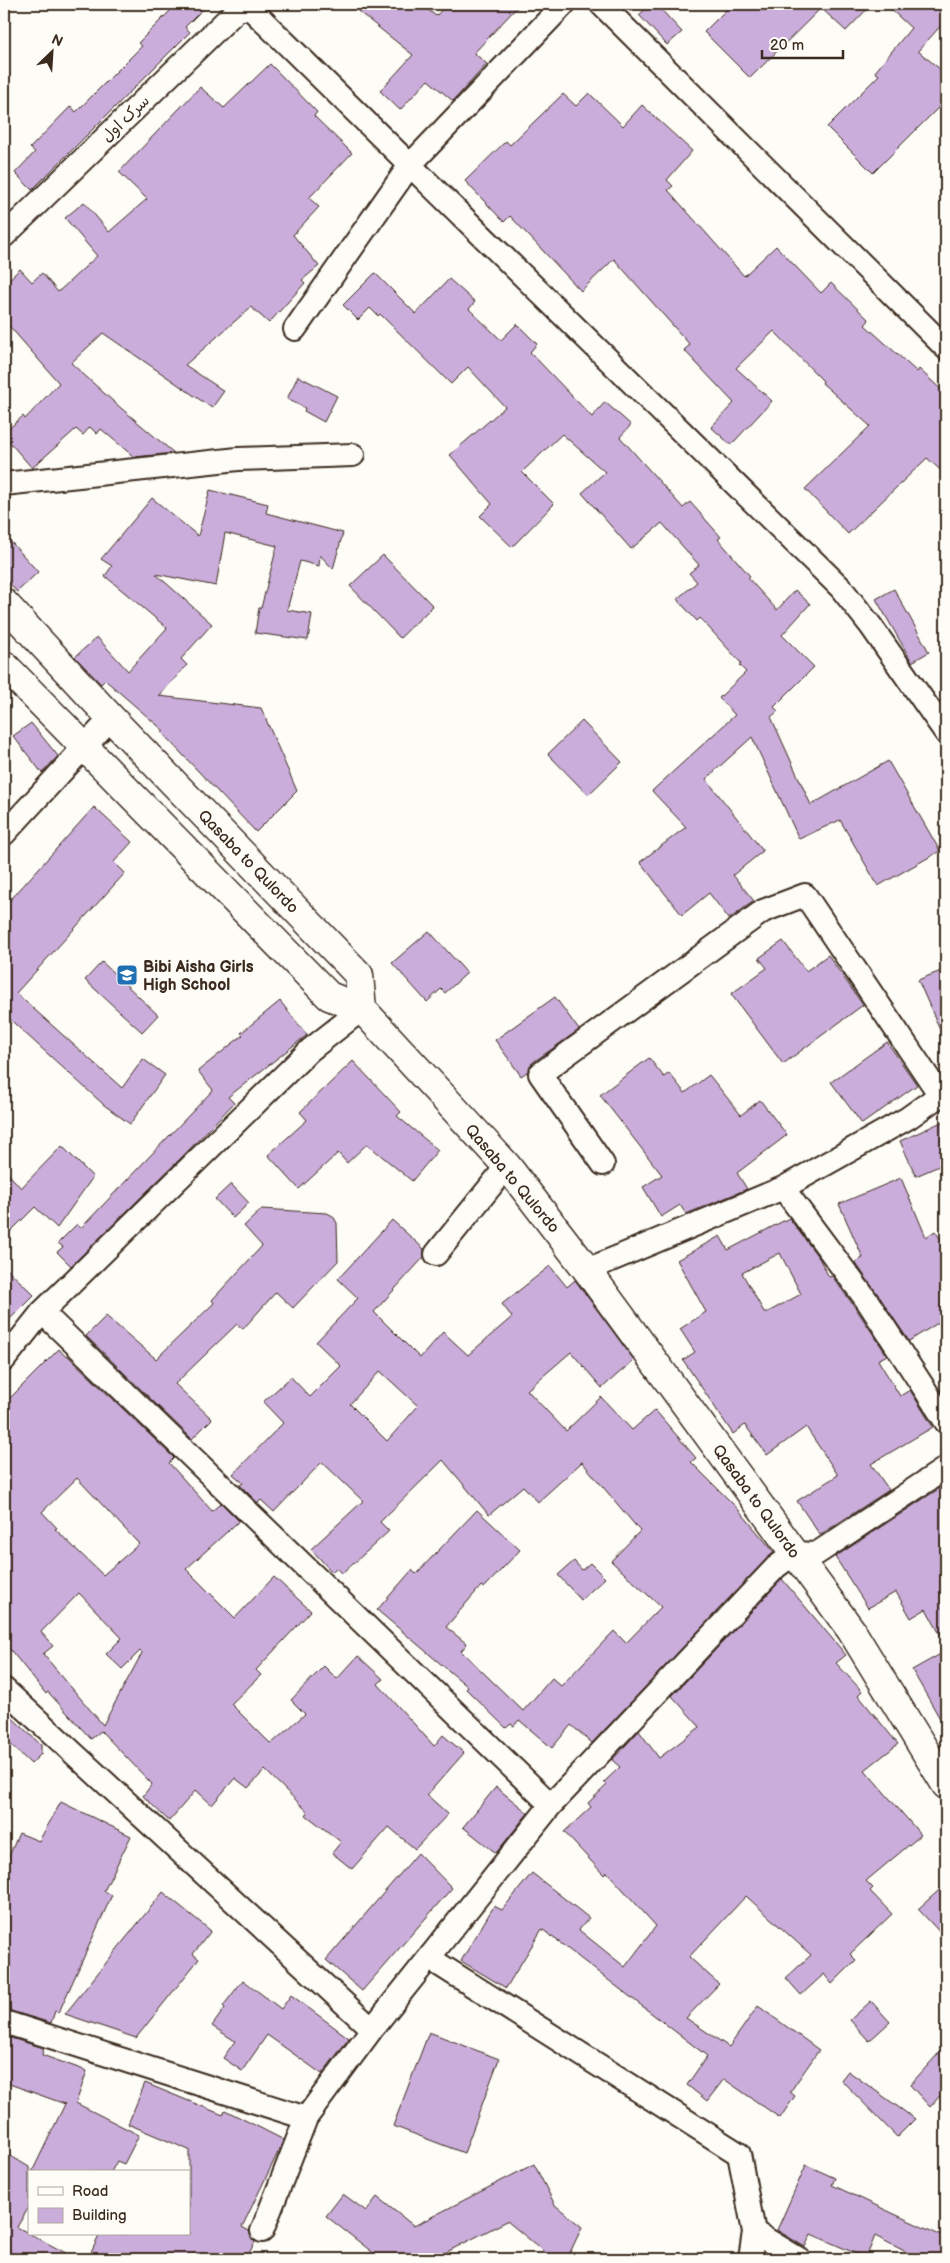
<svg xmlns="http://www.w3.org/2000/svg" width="950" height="2263" font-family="'Balsamiq Sans','Playpen Sans Arabic',sans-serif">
<rect width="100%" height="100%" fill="#fdfcf7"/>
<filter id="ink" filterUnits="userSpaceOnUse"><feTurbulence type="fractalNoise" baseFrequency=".02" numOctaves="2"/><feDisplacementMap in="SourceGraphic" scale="10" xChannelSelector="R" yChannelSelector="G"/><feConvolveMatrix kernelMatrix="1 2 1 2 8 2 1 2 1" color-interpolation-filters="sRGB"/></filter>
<g filter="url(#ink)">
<!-- building -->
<path fill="#caadda" stroke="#3b2a1e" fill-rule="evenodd" d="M 177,4 L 208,4 L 185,27 L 190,32 L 32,190 L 15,173 L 35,152 L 30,148 L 71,106 L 76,112 L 142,46 L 138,43 Z
M 349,4 L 421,4 L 436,16 L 447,4 L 520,4 L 474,53 L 487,64 L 453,101 L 428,80 L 400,110 L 380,91 L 413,55 Z
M 651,4 L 656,4 L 682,32 L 667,45 L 639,15 Z
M 732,4 L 872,4 L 846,31 L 821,8 L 750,78 L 704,32 Z
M 885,4 L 946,4 L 946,20 L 918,51 L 946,74 L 946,100 L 873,173 L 827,127 L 879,75 L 875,72 L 911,28 Z
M 270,64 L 317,112 L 314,116 L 352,153 L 309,198 L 319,207 L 293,235 L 319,266 L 302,280 L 305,283 L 269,323 L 251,307 L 185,365 L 224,391 L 212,408 L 103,333 L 71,363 L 115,403 L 174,453 L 134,457 L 101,429 L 97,434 L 90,427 L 83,435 L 76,429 L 32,468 L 4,436 L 4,433 L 23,416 L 25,419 L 59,383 L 4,320 L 4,284 L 20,269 L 32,282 L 42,273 L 58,292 L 97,256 L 65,218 L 84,202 L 109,232 L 147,199 L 119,172 L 156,133 L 200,87 L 224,108 Z
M 589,93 L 623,126 L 642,105 L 692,151 L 667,180 L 673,186 L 668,190 L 744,276 L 776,246 L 821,293 L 831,283 L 869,320 L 865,325 L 917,372 L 919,369 L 946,394 L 946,475 L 927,458 L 848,534 L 805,489 L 870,426 L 822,383 L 823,381 L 774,331 L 736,368 L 772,401 L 731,445 L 711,427 L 734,403 L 684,350 L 690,345 L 614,259 L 581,291 L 510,216 L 504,222 L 465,181 L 506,141 L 510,145 L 563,94 L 576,106 Z
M 375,273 L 416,314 L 449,279 L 475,302 L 469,309 L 501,340 L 517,324 L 537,344 L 530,352 L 592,417 L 605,402 L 631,425 L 620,437 L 683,508 L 690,502 L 721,537 L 718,539 L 750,576 L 748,578 L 777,610 L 795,590 L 810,604 L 782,635 L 814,667 L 774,707 L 778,711 L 771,717 L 811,805 L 888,761 L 940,851 L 878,886 L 840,820 L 799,839 L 752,737 L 706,779 L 763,851 L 733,875 L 754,901 L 729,919 L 709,893 L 682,915 L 640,862 L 686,827 L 652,791 L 735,715 L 719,698 L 746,672 L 739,665 L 741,663 L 700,618 L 697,621 L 677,599 L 697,582 L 689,573 L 699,565 L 662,523 L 631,549 L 582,493 L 605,472 L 562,434 L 522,472 L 554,504 L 512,547 L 480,516 L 492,504 L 450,455 L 505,407 L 468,367 L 451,384 L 380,314 L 378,316 L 370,308 L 358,320 L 343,305 Z
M 298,376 L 337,396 L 324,422 L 304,411 L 305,408 L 287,399 Z
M 210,490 L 268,504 L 266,513 L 343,533 L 333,569 L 320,555 L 319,566 L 300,561 L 287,610 L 312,614 L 308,640 L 255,633 L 259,608 L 261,608 L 277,546 L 225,533 L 216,586 L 156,574 L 212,624 L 181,659 L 187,665 L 159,696 L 261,708 L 297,791 L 256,832 L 162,733 L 164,731 L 105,680 L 101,684 L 75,657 L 97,637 L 128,671 L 167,628 L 105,576 L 112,566 L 101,559 L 152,498 L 198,536 Z
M 4,534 L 38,572 L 17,592 L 4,577 Z
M 383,555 L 433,606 L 400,638 L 350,586 Z
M 894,589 L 929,652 L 912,662 L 876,599 Z
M 582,721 L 622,762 L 588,795 L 548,754 Z
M 31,723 L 58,756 L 42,773 L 13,736 Z
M 94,807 L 132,842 L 114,862 L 125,873 L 16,993 L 122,1088 L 143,1059 L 165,1075 L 130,1124 L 104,1105 L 4,1014 L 4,907 Z
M 429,931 L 467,973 L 445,993 L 441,989 L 427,1002 L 392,963 Z
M 783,941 L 806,971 L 828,955 L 863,1005 L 783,1064 L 731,994 L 767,968 L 759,958 Z
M 102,962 L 158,1015 L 142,1032 L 85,980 Z
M 946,969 L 946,1043 L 918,980 Z
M 555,997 L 579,1030 L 532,1063 L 527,1072 L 521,1076 L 495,1040 Z
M 280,1001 L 307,1035 L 228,1097 L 234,1103 L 183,1156 L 71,1266 L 57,1252 L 63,1247 L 58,1243 L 77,1224 L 81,1228 L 213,1090 L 198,1071 L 243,1035 L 241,1033 Z
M 887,1042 L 917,1085 L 862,1124 L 831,1082 Z
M 649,1058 L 664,1077 L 669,1073 L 685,1093 L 709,1075 L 741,1115 L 760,1100 L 787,1135 L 737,1173 L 747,1189 L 686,1214 L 680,1205 L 661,1217 L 643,1187 L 662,1175 L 600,1095 Z
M 353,1061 L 401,1112 L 397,1116 L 438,1150 L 412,1181 L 367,1144 L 347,1163 L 338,1153 L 299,1189 L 268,1155 L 307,1120 L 300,1112 Z
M 946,1120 L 946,1163 L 916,1176 L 900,1141 Z
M 62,1146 L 93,1177 L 57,1228 L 35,1207 L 4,1238 L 4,1169 L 21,1188 Z
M 901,1178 L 926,1237 L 935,1231 L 946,1247 L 946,1318 L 909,1341 L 855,1262 L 863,1258 L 839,1204 Z
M 231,1184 L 249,1203 L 233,1218 L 215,1199 Z
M 262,1209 L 327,1213 L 333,1216 L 337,1223 L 338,1261 L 293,1308 L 276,1292 L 243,1329 L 237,1324 L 175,1384 L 212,1419 L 192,1439 L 86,1336 L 106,1316 L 156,1359 L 214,1303 L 212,1300 L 262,1246 L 244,1226 Z
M 789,1218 L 819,1258 L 829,1277 L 832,1276 L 857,1310 L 887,1355 L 878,1360 L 900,1396 L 910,1390 L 933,1427 L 871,1464 L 889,1490 L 820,1535 L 797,1501 L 838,1475 L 806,1427 L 767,1455 L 745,1425 L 733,1434 L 683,1360 L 695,1352 L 680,1329 L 706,1312 L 677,1260 L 720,1236 L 728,1250 ZM 780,1253 L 801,1294 L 768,1312 L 764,1312 L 742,1273 Z
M 392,1220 L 424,1249 L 424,1257 L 374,1312 L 420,1358 L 443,1332 L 468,1355 L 512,1317 L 502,1304 L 550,1266 L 567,1287 L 575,1280 L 634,1360 L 602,1388 L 571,1352 L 527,1390 L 566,1431 L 601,1397 L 632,1430 L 655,1410 L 696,1458 L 691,1462 L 738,1509 L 774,1552 L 592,1743 L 571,1725 L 552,1748 L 519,1720 L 514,1726 L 511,1724 L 506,1728 L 466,1689 L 468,1687 L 377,1610 L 412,1570 L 416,1574 L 477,1510 L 520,1550 L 484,1588 L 481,1586 L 446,1627 L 467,1644 L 461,1651 L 523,1711 L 552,1678 L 561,1686 L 614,1631 L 626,1643 L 661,1607 L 611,1561 L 640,1531 L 582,1462 L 538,1502 L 523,1486 L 489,1515 L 443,1460 L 380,1522 L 389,1531 L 342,1574 L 336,1568 L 332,1572 L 311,1549 L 363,1501 L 322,1462 L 274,1512 L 261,1500 L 258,1503 L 240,1485 L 243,1483 L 233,1474 L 283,1423 L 263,1402 L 291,1377 L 310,1397 L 341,1366 L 316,1342 L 358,1298 L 338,1279 ZM 380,1371 L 418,1406 L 387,1441 L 350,1404 Z
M 4,1266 L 34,1295 L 4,1325 Z
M 59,1349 L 65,1356 L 67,1355 L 174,1458 L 169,1463 L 212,1511 L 221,1503 L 239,1521 L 186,1569 L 235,1618 L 274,1577 L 311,1611 L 256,1670 L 261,1675 L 231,1704 L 271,1744 L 305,1714 L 291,1700 L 324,1666 L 337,1679 L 358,1656 L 383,1679 L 378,1684 L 434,1746 L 443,1735 L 464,1753 L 427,1795 L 448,1814 L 415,1849 L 389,1827 L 352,1869 L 332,1853 L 341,1842 L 306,1815 L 308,1812 L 265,1770 L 248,1788 L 235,1778 L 212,1805 L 196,1790 L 169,1821 L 143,1796 L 152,1784 L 101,1731 L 91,1739 L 48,1692 L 46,1694 L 4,1642 L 4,1404 ZM 77,1478 L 139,1544 L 103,1575 L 55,1529 L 57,1528 L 42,1512 ZM 79,1593 L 122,1638 L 106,1654 L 122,1669 L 140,1651 L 142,1653 L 103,1725 L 43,1654 L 53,1646 L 41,1632 Z
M 946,1484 L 946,1645 L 926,1609 L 911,1618 L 896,1592 L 868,1608 L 835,1557 Z
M 574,1561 L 582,1570 L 590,1563 L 605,1578 L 581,1600 L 558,1575 Z
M 782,1579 L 846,1655 L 836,1663 L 862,1691 L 858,1695 L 898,1744 L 865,1770 L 921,1835 L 866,1881 L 873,1888 L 870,1891 L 892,1914 L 850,1954 L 856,1960 L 832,1984 L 824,1974 L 801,1995 L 786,1978 L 811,1955 L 746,1896 L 689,1957 L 719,1984 L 686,2018 L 729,2047 L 758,2006 L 819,2050 L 790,2092 L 795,2096 L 780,2118 L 724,2079 L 707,2101 L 687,2085 L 707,2056 L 542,1929 L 506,1988 L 461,1961 L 494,1906 L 502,1910 L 532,1873 L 589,1918 L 579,1930 L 625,1967 L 656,1926 L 607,1872 L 604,1875 L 564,1832 L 591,1807 L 588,1803 L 607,1785 L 604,1782 L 620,1767 L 612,1760 L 639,1731 L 659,1758 L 700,1727 L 672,1696 Z
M 946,1651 L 946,1729 L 912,1670 Z
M 4,1710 L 41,1745 L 41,1754 L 31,1764 L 4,1738 Z
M 496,1787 L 528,1813 L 496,1853 L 463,1827 Z
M 61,1802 L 131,1836 L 104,1891 L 112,1895 L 59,2012 L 55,2011 L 51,2023 L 4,2009 L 4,1868 L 19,1833 L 39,1841 Z
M 418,1853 L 452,1888 L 362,1991 L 326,1960 Z
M 946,1884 L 946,1939 L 918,1909 Z
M 163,1892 L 211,1931 L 193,1954 L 199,1959 L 136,2038 L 65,2014 Z
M 243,1980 L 281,2009 L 291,1995 L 349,2038 L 322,2074 L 267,2035 L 242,2071 L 223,2058 L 235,2041 L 212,2026 L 225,2008 L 223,2006 Z
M 871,2001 L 890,2022 L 869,2041 L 850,2020 Z
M 429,2032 L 499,2059 L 464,2153 L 393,2126 Z
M 4,2036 L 44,2048 L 42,2055 L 87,2071 L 76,2103 L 139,2135 L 124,2164 L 117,2161 L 111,2172 L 32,2172 L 65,2104 L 4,2082 Z
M 946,2045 L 946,2089 L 930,2107 L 910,2085 Z
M 848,2071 L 915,2119 L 897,2137 L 841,2080 Z
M 145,2083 L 223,2115 L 225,2110 L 284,2140 L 242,2227 L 249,2231 L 252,2239 L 255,2242 L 246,2259 L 88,2259 L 100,2234 L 189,2234 L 189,2150 L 128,2124 Z
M 4,2152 L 29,2167 L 29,2207 L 17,2227 L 77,2259 L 19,2259 L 4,2251 Z
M 534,2164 L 555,2205 L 582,2227 L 567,2259 L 553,2259 L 507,2221 L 433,2259 L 381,2259 L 326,2216 L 343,2194 L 366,2211 L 377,2197 L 414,2226 Z
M 806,2165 L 835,2178 L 832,2185 L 946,2238 L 946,2259 L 920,2259 L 875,2236 L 866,2258 L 811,2234 L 805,2247 L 777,2230 Z"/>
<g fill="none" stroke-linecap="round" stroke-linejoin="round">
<!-- street casing -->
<g stroke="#3b2a1e" stroke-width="26">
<path id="street" d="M 601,4 L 946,348
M 4,236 L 237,10 L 250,8 L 841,588 L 871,626 L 946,733
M 295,329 L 410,165 L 564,4
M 4,484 L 238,459 L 353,455
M 4,834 L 111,718
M 603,1164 L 540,1074 L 763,911 L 805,895 L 940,1095
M 783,1188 L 868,1302 L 946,1422
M 436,1254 L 507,1166
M 587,1270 L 783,1188 L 908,1118 L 940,1095 L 946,1094
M 42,1312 L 551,1805
M 4,1360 L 42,1312 L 310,1050 L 362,1009
M 4,1689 L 372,2029
M 429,1958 L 739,2154 L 754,2232 L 799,2259
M 4,2022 L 306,2118
M 262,2231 L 306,2118 L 372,2029 L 551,1805 L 776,1567 L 795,1553 L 816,1554 L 946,1468
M 750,2259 L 754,2232"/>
</g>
<!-- secondary casing -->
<g stroke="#3b2a1e" stroke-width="31">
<path id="secondary" d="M 4,603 L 111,718 L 359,975 L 362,1009 L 507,1166 L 587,1270 L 851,1630 L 946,1785
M 4,665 L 329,996 L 362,1009"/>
</g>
<!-- street -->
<use href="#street" stroke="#fdfcf7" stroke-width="22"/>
<!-- secondary -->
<use href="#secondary" stroke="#fdfcf7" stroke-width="28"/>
</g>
</g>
<!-- icons -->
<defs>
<g id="school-square" transform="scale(1.125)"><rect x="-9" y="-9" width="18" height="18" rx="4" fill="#1f6fb2" stroke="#fdfcf7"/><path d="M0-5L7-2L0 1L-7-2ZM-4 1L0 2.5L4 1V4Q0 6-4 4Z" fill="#fff"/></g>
</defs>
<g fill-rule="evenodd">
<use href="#school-square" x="127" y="975"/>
</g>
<g text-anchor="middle" stroke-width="4.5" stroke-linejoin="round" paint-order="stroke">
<!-- street labels -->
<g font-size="16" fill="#3b2a1e" stroke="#fdfcf7">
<text transform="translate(125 118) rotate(-44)" y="6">سرک اول</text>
<text transform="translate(249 861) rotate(46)" y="6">Qasaba to Qulordo</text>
<text transform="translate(513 1178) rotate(50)" y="6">Qasaba to Qulordo</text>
<text transform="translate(757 1501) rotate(54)" y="6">Qasaba to Qulordo</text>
</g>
<!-- poi labels -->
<g font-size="16" font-weight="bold" fill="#3b2a1e" stroke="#fdfcf7" text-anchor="start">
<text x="143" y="972">Bibi Aisha Girls<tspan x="143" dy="18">High School</tspan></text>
</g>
</g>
<!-- margin -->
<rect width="950" height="2263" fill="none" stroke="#fdfcf7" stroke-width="20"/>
<rect x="10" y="10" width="930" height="2243" fill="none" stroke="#3b2a1e" stroke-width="2" filter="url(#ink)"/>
<!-- legend -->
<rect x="28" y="2170" width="162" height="65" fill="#fdfcf7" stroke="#afa8a0"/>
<rect x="38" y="2187" width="25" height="8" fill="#fdfcf7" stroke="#afa8a0"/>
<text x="72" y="2196" font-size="15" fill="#3b2a1e">Road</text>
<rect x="38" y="2208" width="25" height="15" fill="#caadda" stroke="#afa8a0"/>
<text x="72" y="2220" font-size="15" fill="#3b2a1e">Building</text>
<!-- north arrow -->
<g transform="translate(52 52) rotate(25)" stroke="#fdfcf7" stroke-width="4" paint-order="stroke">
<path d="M0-4L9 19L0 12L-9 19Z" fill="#3b2a1e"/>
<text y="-8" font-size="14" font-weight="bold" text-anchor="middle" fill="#3b2a1e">N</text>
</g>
<!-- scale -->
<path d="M762 50v8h81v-8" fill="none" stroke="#3b2a1e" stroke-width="2.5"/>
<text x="770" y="50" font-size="15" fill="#3b2a1e" stroke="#fdfcf7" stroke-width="4" paint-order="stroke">20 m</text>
</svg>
